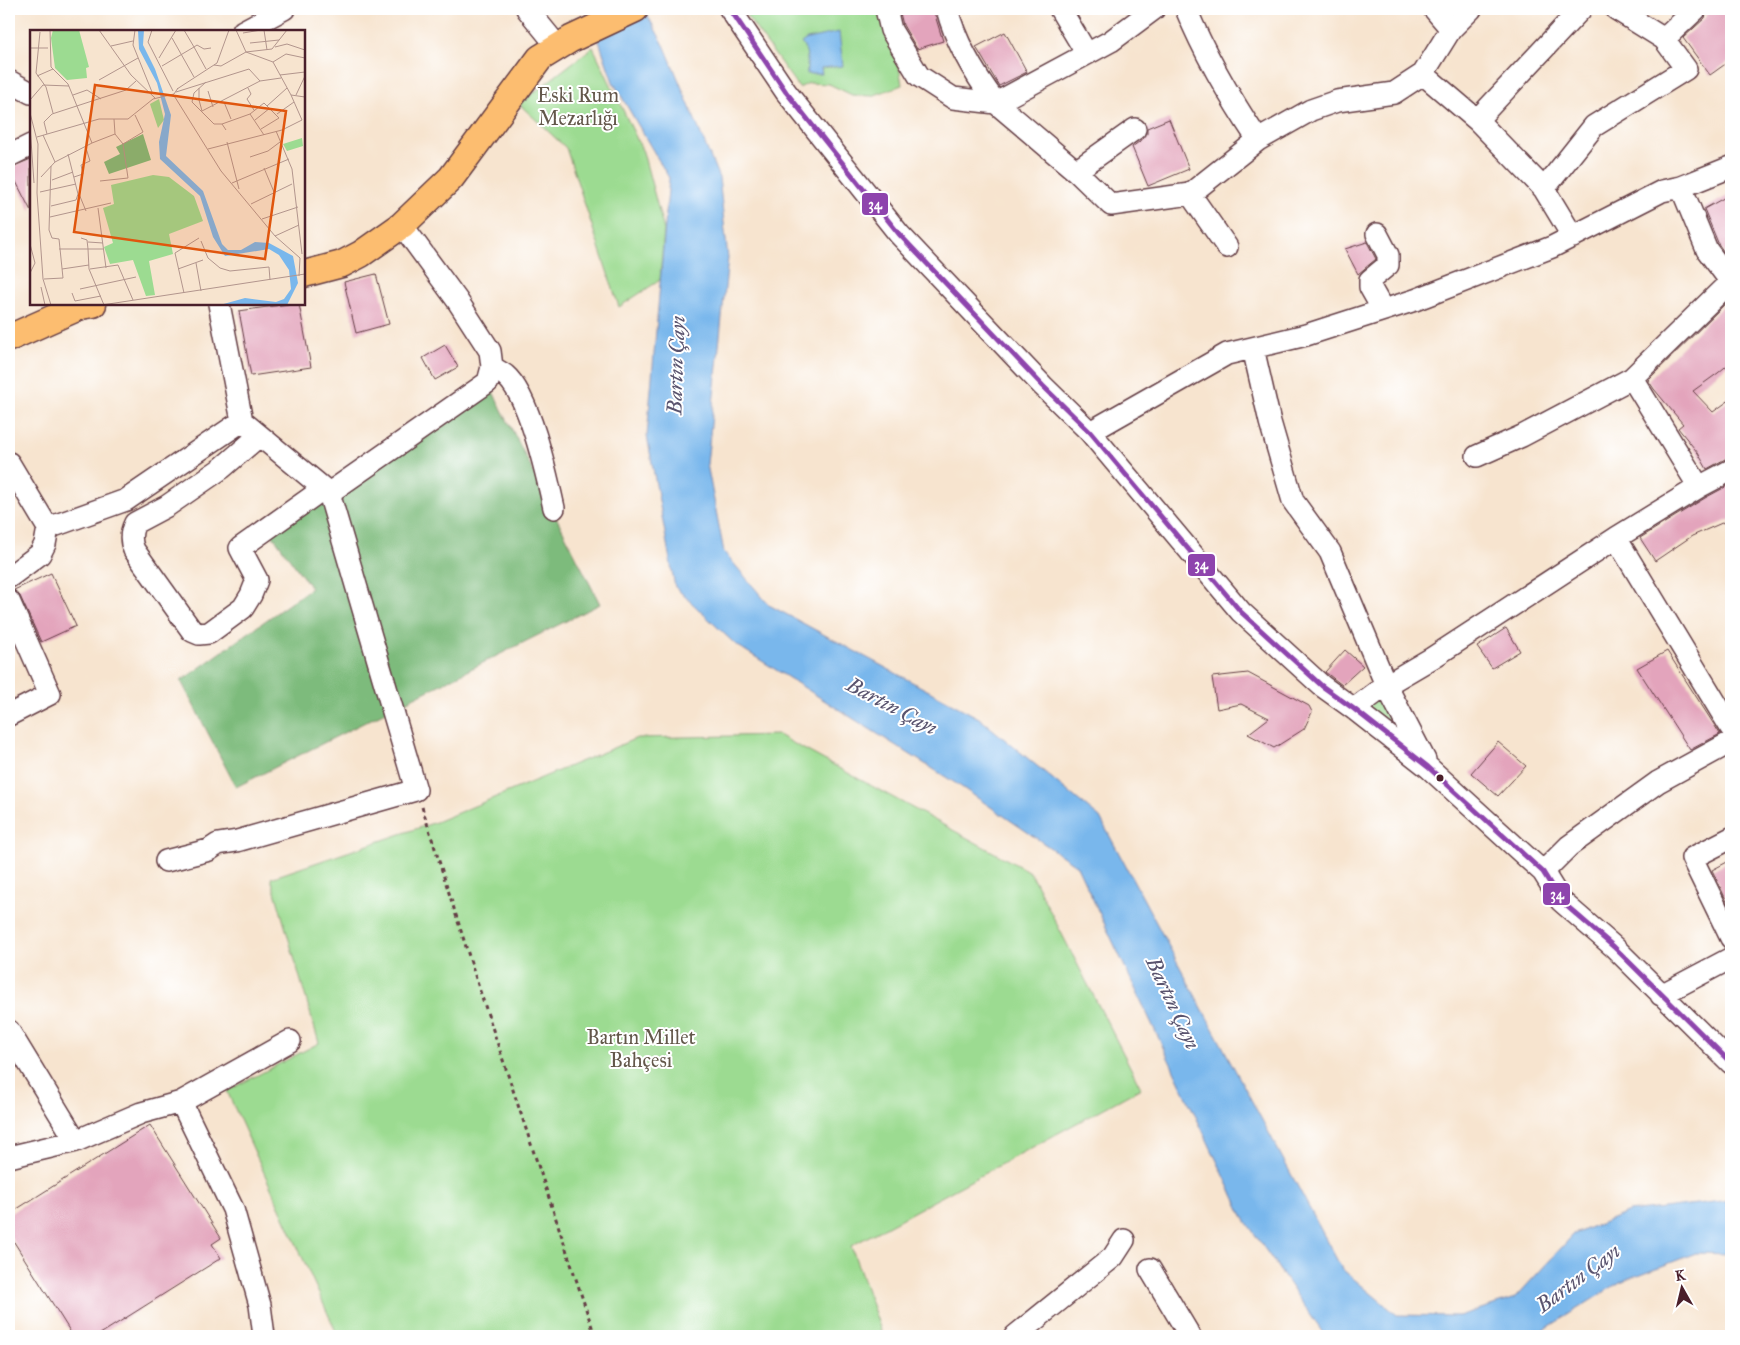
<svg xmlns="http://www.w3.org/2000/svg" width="1740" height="1345" font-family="'IM FELL Great Primer',serif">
<rect width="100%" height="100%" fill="#fff"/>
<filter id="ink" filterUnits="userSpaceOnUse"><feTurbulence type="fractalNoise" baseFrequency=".02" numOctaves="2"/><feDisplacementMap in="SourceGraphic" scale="10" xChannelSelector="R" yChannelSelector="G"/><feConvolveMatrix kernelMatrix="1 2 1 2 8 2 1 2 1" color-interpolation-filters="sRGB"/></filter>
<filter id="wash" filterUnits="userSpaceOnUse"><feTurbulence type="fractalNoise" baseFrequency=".0096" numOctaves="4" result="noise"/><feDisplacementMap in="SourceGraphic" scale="20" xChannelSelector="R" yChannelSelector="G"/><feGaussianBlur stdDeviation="1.12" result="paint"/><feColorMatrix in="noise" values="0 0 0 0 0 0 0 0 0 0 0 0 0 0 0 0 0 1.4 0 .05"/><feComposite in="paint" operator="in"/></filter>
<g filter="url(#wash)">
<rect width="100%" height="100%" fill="#f7e4cf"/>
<!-- green -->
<path fill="#9cdb91" stroke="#737d5e" d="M 745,9 L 778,9 L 779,15 L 880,11 L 898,59 L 902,85 L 872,96 L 852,95 L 829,84 L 809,83 L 799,88 L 746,15 Z
M 593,47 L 643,152 L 664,230 L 660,280 L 619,307 L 566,148 L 519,104 Z
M 1384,692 L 1413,748 L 1364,709 Z
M 778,735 L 1030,872 L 1141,1088 L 851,1246 L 883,1336 L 338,1336 L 227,1091 L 319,1043 L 271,878 L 436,822 L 637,738 Z"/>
<!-- forest -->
<path fill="#7dbb7b" stroke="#646d53" d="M 488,382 L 600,604 L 236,787 L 181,681 L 311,588 L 271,533 Z"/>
<!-- water -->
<path fill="#79b7ec" stroke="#626b8c" d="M 588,9 L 644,9 L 665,47 L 719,178 L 728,258 L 707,464 L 724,552 L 769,605 L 979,718 L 1100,818 L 1342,1269 L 1397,1315 L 1459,1316 L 1515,1298 L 1574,1234 L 1629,1212 L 1731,1200 L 1731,1254 L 1696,1253 L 1620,1282 L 1534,1336 L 1325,1336 L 1245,1220 L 1077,866 L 960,786 L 735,644 L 675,587 L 647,436 L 669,178 L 613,82 Z
M 839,32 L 843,66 L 821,68 L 822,74 L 807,74 C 806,62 810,53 801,43 L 807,39 Z"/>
<g id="blocks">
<!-- building -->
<path fill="#e3a4bc" d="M 899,9 L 933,9 L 943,41 L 917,49 L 903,25 Z
M 1708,9 L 1731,9 L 1731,60 L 1710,75 L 1683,38 L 1705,18 Z
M 1005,32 L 1027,72 L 999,86 L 976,47 Z
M 1169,119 L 1189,169 L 1148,186 L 1132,147 L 1143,139 L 1147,134 L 1147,128 Z
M 31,159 L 31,211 L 9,168 Z
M 1731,194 L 1731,262 L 1719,245 L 1704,209 Z
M 1367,242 L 1376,259 L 1358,274 L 1345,249 Z
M 376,274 L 389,324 L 356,333 L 344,282 Z
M 1731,298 L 1731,362 L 1718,373 L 1693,391 L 1713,412 L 1731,399 L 1731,458 L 1725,459 L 1707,469 L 1698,453 L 1678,428 L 1683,424 L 1654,389 L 1648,380 Z
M 289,304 L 299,304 L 311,367 L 251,376 L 239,311 Z
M 445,345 L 458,367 L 435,380 L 423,358 Z
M 1731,484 L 1731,519 L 1692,536 L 1655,561 L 1640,538 L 1705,498 Z
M 51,573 L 76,626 L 41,642 L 20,596 L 14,590 Z
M 1506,628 L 1520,651 L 1492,668 L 1477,647 Z
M 1345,650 L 1363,666 L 1342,685 L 1325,672 Z
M 1667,651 L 1720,734 L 1690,750 L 1637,668 Z
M 1248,673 L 1309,706 L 1312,712 L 1304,729 L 1274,748 L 1248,734 L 1269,718 L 1241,704 L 1217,709 L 1212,677 Z
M 1498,742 L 1526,766 L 1498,796 L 1471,773 Z
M 1731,860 L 1731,910 L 1712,870 Z
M 150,1125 L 221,1238 L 212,1244 L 221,1258 L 97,1336 L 73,1336 L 9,1234 L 9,1214 Z"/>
</g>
</g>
<g filter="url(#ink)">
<use href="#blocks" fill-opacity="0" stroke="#643d44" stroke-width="1"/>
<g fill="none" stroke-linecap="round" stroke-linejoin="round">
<!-- minor casing -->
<g stroke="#643d44" stroke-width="24">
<path id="minor" d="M 527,9 L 558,47
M 730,9 L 786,92 L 899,234 L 1043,386 L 1090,432 L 1241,612 L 1322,686 L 1354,709 L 1428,767 L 1543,872 L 1561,901 L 1614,947 L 1731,1063
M 886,9 L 891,30 L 919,76 L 953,98 L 996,103 L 1076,171 L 1111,205 L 1190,194 L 1227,247
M 947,9 C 956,44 975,75 996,103 L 1111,41 L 1154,9
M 1060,9 L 1087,54
M 1186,9 C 1205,55 1230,98 1258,140
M 1434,9 L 1451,29
M 243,31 L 284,9
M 1664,39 L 1696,9
M 1423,74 L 1477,120 L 1544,189 L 1573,237
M 9,81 L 31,93
M 1477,120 L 1581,9
M 9,156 L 31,145
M 1076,171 L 1135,129
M 1681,187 L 1707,250 L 1731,282
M 1544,189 L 1594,126 L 1686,69 L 1664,39 L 1616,9
M 1190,194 L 1258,140 L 1311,110 L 1337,101 L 1394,93 L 1423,74 L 1451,29 L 1471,9
M 1377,234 L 1388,255 L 1388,265 L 1370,280 L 1370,287 L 1383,310
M 219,304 L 242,421 L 329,493
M 1253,348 L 1270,422 L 1293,501 L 1330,552 L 1386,685 L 1425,760
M 492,367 C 496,370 501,372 505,375 C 530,396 547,476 554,508
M 1632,378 L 1699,487
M 1090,432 L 1227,354 L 1306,335 L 1415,300 L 1552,247 L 1662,191 L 1681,187 L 1731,167
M 259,436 L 222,468 L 167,506 L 135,523 C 130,533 130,541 134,550 L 192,631 L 199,634 L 209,633 L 243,608 L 251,595 L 257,580 L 240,548 L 323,489
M 1477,456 L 1522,436 L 1632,378 L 1731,281
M 9,463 L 48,528 L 45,544 L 40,554 L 9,577
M 48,528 L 126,500 L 242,421
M 1616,538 L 1731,728
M 9,601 L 50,694 L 9,715
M 1354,709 L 1386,685 L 1432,658 L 1616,538 L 1699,487 L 1731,470
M 1731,838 L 1692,858 L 1731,938
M 166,861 L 209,850 L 218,844 L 237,841 L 416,790 L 329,493 L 488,382 L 492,367 L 490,351 L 457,300 L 402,225
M 1543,872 L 1569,846 L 1658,782 L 1731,742
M 1661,995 L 1731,958
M 9,1031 L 76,1141
M 181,1102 L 233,1209 L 260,1305 L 264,1336
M 9,1157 L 76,1141 L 141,1113 L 181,1102 L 290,1041
M 1150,1269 L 1190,1336
M 1015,1336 L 1113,1257 L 1124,1240"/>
</g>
<!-- major casing -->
<g stroke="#643d44" stroke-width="29">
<path id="major" d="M 304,274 L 342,264 L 361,254 L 402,225 L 451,178 L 540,58 L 571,39 L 635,9
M 9,338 L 81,306 L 93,304"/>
</g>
<!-- path -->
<path stroke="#643d44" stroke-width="3" stroke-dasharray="4 4" stroke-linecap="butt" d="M 422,807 L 478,985 L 595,1336"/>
<!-- minor -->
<use href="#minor" stroke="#fff" stroke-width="21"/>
<!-- major -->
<use href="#major" stroke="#fcbd6f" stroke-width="26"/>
<!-- bus-1 casing -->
<g stroke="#fff" stroke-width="9">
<path id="bus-1" d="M 730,9 L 786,92 L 899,234 L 1043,386 L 1090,432 L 1241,612 L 1322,686 L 1354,709 L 1428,767 L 1543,872 L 1561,901 L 1614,947 L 1731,1063"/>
</g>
<!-- bus-1 -->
<use href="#bus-1" stroke="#8e44ad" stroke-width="5"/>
</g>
</g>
<!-- markers -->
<circle fill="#4a1f2b" stroke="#fff" stroke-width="2" cx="1440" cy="778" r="4.5"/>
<g text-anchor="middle" stroke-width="4" stroke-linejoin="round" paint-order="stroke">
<!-- park labels -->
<g font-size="20" fill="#63574a" stroke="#fff">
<text x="578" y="102">Eski Rum<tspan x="578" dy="23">Mezarlığı</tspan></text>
<text x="641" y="1044">Bartın Millet<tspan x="641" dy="23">Bahçesi</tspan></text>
</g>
<!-- water labels -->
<g font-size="21" font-style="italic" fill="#5a546f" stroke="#fff">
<text transform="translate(676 365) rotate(-88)" y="7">Bartın Çayı</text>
<text transform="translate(892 706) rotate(28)" y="7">Bartın Çayı</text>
<text transform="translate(1173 1003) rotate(65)" y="7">Bartın Çayı</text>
<text transform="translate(1578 1278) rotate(-37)" y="7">Bartın Çayı</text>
</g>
</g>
<!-- overview -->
<g transform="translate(30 30)">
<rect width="275" height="275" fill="#f7e4cf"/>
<path d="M 23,0 L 49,0 L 59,37 L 56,38 L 57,48 L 37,50 L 25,38 L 21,8 ZM 129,69 L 134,90 L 128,98 L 120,74 ZM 272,108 L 273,116 L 257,121 L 253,114 ZM 123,145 L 139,147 L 164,166 L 173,191 L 139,204 L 143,224 L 119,231 L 125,265 L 116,266 L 103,230 L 80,234 L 74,217 L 83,213 L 73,178 L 84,174 L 81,155 Z" fill="#9cdb91"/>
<path d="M 113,104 L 121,130 L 79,144 L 74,132 L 90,124 L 86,117 Z" fill="#7dbb7b"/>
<path d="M 108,0 L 114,0 L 113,15 L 125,39 L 141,85 L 136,126 L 173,161 L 192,214 L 198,220 L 211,220 L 225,212 L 239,213 L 263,226 L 268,253 L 257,275 L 190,275 L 215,268 L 246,272 L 254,269 L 261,259 L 259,240 L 249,225 L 239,219 L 195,226 L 183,207 L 170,166 L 130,129 L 129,112 L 135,84 L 127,53 L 109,19 Z" fill="#79b7ec"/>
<path fill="none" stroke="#b2958d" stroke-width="1" d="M 69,0 L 101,45 L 125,68M 105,0 L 103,15 L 122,62M 122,0 L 118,12 L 143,61M 206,0 L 216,22 L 243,32 L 261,65 L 275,67M 234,0 L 237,20M 10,2 L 6,43 L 16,57 L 23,83M 213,3 L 231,0M 142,8 L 164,47M 220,13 L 249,10M 81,16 L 103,11M 245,17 L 257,14 L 275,20M 0,18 L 18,18M 129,28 L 146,0M 243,32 L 256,24 L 275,28M 184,35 L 191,36 L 216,22 L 242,19 L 257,0M 132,36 L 164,17 L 154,0M 176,39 L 164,17 L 167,15 L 174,19 L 181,18M 250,45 L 275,42M 7,46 L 23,39M 69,50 L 108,28M 176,52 L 164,63 L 162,72 L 184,94 L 192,94 L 196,100M 169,58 L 169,70 L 172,81 L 230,51 L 251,48M 218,58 L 221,64 L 217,69 L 224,80M 147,59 L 187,33 L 199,0M 178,61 L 183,77M 146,62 L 219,39 L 230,51M 143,64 L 191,141 L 245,206 L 270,228 L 269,246M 43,65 L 57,60 L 71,69M 266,65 L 275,46M 0,70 L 13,55 L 39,56M 194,72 L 201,89M 237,76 L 257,58M 0,83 L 8,114 L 7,163 L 13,249 L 21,275M 220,84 L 234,105M 247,84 L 264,72M 84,89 L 85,104 L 93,114M 225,90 L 240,78M 192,94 L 220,84 L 234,73 L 249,88 L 231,99M 0,96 L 4,153M 246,101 L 262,139 L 272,224M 17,104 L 14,92 L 22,84 L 96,60 L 106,51M 13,105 L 25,132M 7,107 L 69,89 L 98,89 L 123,69 L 144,64 L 148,58M 197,112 L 209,159M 62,113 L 85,104M 178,119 L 252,100 L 272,90 L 261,65M 220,127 L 238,121 L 250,112M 234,138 L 244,162M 11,147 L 25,132 L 62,113 L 38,54 L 21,37 L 20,0M 44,147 L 53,144 L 51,135 L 60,131 L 56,118M 22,150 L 43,142M 70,151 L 98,148 L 93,114 L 113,102 L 105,85M 202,153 L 259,129M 10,162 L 46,154M 49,164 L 56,181M 221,174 L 262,154M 21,176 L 46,170 L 48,164 L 38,124M 68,178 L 76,238M 20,187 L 81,173M 232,189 L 268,177M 245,206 L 269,195M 51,208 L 57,210 L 58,219 L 73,219M 171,211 L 178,228 L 190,238 L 200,241 L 239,237 L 240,250M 58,212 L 73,213M 0,214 L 5,233 L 0,243M 29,219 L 58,219 L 59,239 L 74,275M 166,233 L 171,261M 32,239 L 59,235M 60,239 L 88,235 L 103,270M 148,239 L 173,230M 14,249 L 33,248 L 29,209 L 22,208 L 19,200 L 21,136M 11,257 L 15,275M 50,259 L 106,247M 42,263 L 45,271 L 71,266M 154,263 L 145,223 L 169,208M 72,275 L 275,244"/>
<path fill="#e0560e" fill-opacity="0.15" stroke="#e0560e" stroke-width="2.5" d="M 65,55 L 256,81 L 235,229 L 44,202 Z"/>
<rect width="275" height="275" fill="none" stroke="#4a1f2b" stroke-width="2.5"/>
</g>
<g stroke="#fff" stroke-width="2">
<rect x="861" y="192" width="28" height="24" rx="5" fill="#8e44ad"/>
<rect x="1187" y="553" width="29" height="24" rx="5" fill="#8e44ad"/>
<rect x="1542" y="882" width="29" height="24" rx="5" fill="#8e44ad"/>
</g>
<g font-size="14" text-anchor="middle" font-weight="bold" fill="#fff">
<text x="875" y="209">34</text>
<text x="1201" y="569">34</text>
<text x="1557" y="899">34</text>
</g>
<!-- margin -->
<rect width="1740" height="1345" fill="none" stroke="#fff" stroke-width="30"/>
<!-- north arrow -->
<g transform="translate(1682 1288) rotate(352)" stroke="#ffffff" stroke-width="4" paint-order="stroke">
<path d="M0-4L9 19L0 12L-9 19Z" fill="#4a1f2b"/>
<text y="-8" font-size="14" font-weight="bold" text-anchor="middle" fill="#4a1f2b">K</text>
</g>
</svg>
